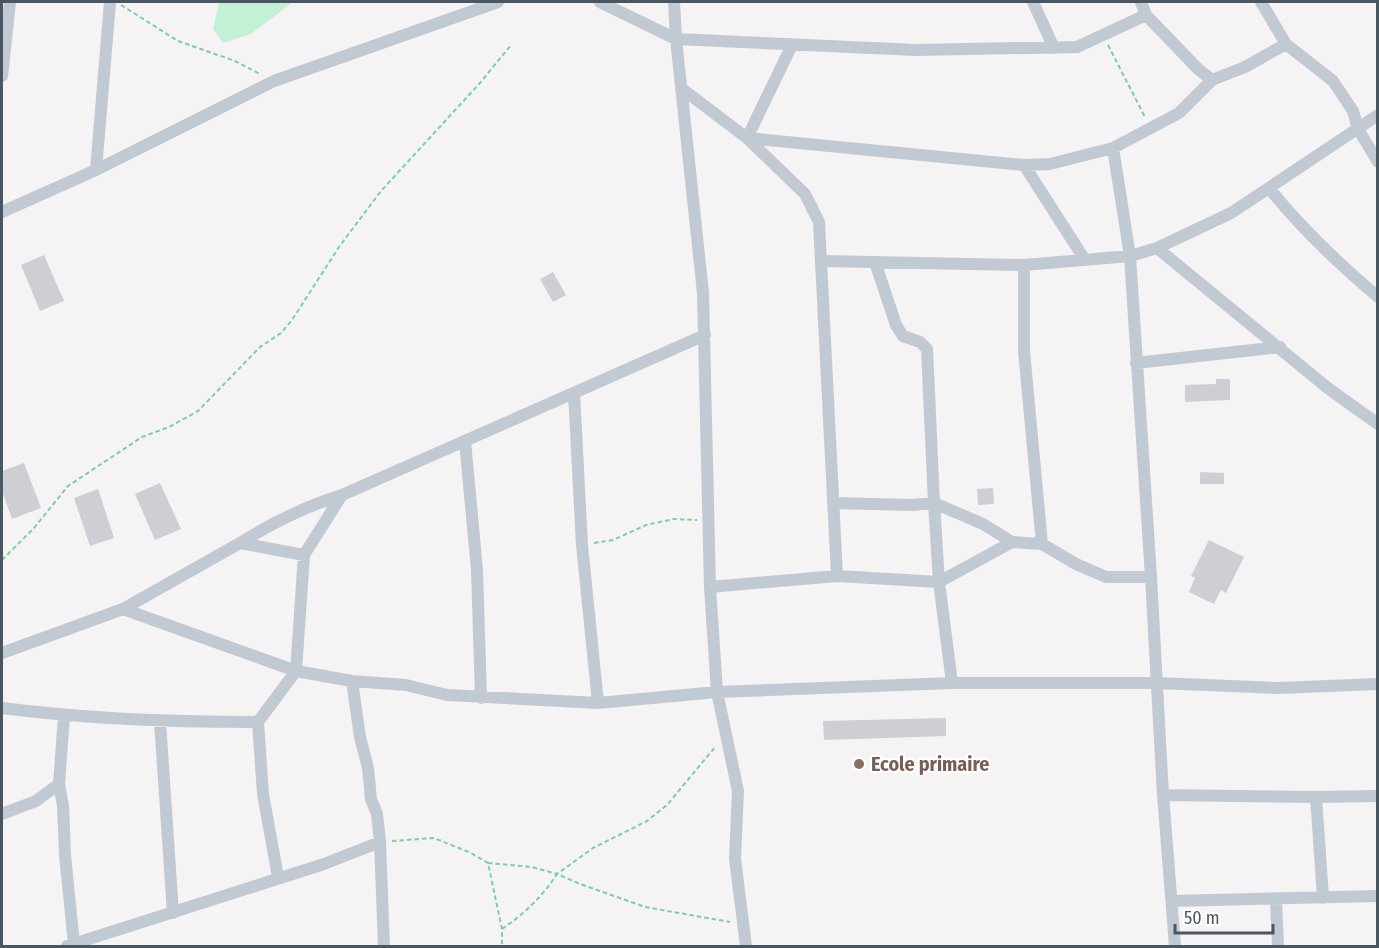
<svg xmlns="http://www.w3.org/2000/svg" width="1379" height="948" font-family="'Fira Sans Condensed',sans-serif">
<rect width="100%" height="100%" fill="#f5f3f3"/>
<!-- green -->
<path fill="#c3f1d5" d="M 219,2 L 293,2 L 251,34 L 223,43 L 213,29 Z"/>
<!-- building -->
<path fill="#cdcfd5" d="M 44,255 L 64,301 L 40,311 L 21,265 Z
M 553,272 L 566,295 L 553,302 L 540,279 Z
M 1216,379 L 1230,379 L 1230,400 L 1185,402 L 1185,385 L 1216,384 Z
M 24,463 L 41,508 L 12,519 L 2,491 L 2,471 Z
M 1200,472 L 1224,473 L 1224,484 L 1200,484 Z
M 160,483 L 181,529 L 155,540 L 135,494 Z
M 993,488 L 994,504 L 978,505 L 977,489 Z
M 98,489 L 114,538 L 90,546 L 74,498 Z
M 1209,540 L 1244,557 L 1226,593 L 1221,590 L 1214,604 L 1189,592 L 1195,578 L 1191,576 Z
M 946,718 L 946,736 L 824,740 L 823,721 Z"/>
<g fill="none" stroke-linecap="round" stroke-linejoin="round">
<!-- path -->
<path stroke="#7ad0a6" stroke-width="2" stroke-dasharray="4.5 3" stroke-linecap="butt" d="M 121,5 L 178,41 L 235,61 L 260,74
M 1108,45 L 1145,117
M 594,543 L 613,540 L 646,525 L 674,519 L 697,520
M 2,560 L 34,528 L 68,486 L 142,437 L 169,427 L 198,411 L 260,347 L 281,333 L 292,320 L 339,247 L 381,191 L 479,84 L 512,44
M 392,841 L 434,838 L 471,853 L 488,863 L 502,929 L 502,946
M 488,863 L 532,867 L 557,874 L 593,848 L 647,821 L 667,805 L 716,746
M 502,929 C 524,914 543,896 557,874 L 580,884 L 645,907 L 730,922"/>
<!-- minor -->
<path stroke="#c1cad2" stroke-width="12" d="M 600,2 L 676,39 L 916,50 L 1077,47 L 1146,15
M 674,2 L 676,39 L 703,293 L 710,587 L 717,692 L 738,791 L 735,859 L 746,946
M 1033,2 L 1054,48
M 1141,2 L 1146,15 L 1198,69 L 1212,80
M 1261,2 L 1286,44 L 1333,81 L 1353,111 L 1358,129 L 1378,162
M 792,45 L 747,138 L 805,194 L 819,222 L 837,576
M 2,76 L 10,2
M 681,88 L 747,138 L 1024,165 L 1050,164 L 1113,148 L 1179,113 L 1212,80 L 1245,67 L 1286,44
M 1113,148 L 1130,256 L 1151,577 L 1163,795 L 1175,946
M 1024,165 L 1085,260
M 96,170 L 110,2
M 1269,188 C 1301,228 1339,264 1378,297
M 2,212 L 96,170 L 274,81 L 498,2
M 1157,248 L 1329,389 L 1378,424
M 823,261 L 1024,265 L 1130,256 L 1157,248 L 1231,213 L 1378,115
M 875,262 L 896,325 L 903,336 L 920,342 L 927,349 L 934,503 L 939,582 L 952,683
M 1024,265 L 1024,351 L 1042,544
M 1136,363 L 1280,347
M 574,393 L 582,545 L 598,703
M 465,441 L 477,570 L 481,698
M 833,503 L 912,505 L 934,503 L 983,524 L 1012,542
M 240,543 C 272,523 306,506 342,495
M 710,587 L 837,576 L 939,582 L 1012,542 L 1042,544 L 1076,564 L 1106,577 L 1151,577
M 123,609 L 296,671 L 304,555
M 2,653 L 123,609 L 240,543 L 304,555 L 342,495 L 705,335
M 352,681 L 360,737 L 368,768 L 371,799 L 377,814 L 380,842 L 384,946
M 2,708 C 87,719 172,722 258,722 L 296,671 L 352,681 L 406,685 L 447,695 L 598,703 L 717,692 L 952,683 L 1157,683 L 1278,688 L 1378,684
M 64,716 L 59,784 L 63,806 L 65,855 L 74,944
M 160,722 L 173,913
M 258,722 L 263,794 L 278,877
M 1163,795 L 1316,797 L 1378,796
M 1316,797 L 1323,898
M 2,814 L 36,801 L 59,784
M 1276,899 L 1278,946
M 1172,901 L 1378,896
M 67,946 L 324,864 L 380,842"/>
</g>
<!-- markers -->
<circle fill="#8d6e63" stroke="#fff" stroke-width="2" cx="859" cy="764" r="6"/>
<g text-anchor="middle" stroke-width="4.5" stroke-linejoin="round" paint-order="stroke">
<!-- education labels -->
<g font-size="20" font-weight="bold" fill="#785e54" stroke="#fff" text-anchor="start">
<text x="871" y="771">Ecole primaire</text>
</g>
</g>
<!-- border -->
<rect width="1379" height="948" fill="none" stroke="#4a5661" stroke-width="6"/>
<!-- scale -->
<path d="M1175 924v9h98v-9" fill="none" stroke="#4a5661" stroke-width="3"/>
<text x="1184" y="924" font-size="18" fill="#4a5661" stroke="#ffffff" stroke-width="4.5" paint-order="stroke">50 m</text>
</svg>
